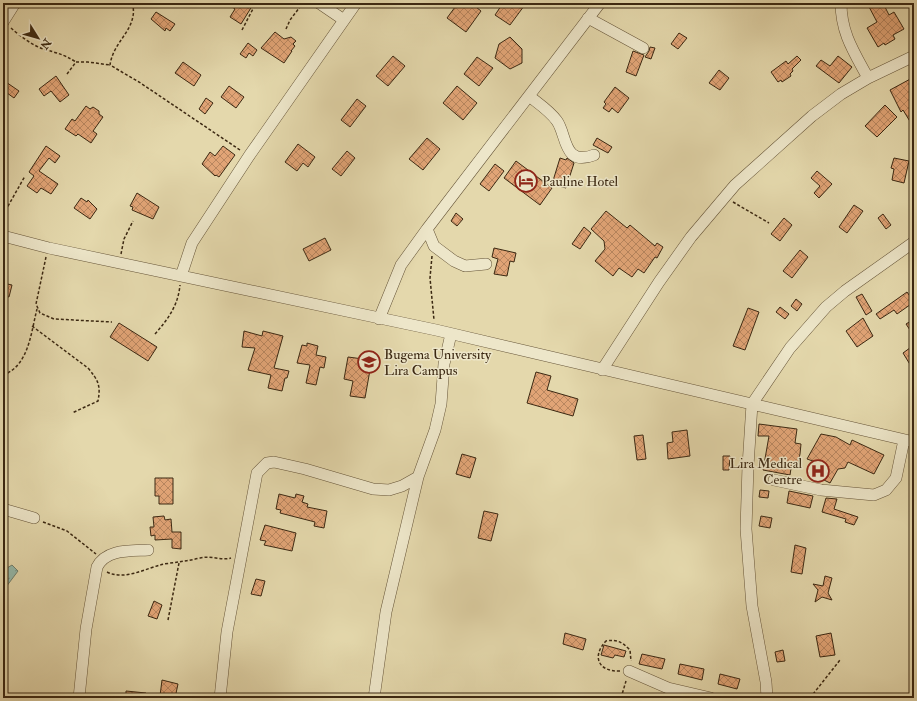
<svg xmlns="http://www.w3.org/2000/svg" width="917" height="701" font-family="'IM FELL Double Pica',serif">
<defs>
<pattern id="water-ripples" width="26" height="14" patternUnits="userSpaceOnUse"><rect width="26" height="14" fill="#95baab"/><path d="M2 4q2-2 4 0t4 0M15 11q2-2 4 0t4 0" fill="none" stroke="#7b978a"/></pattern>
<pattern id="building-cross-hatch" width="8" height="8" patternUnits="userSpaceOnUse"><rect width="8" height="8" fill="#e1a476"/><path d="M0 0l8 8M0 8l8-8" fill="none" stroke="#b8865f"/></pattern>
</defs>
<rect width="100%" height="100%" fill="#e4d8ac"/>
<filter id="stains"><feTurbulence type="fractalNoise" baseFrequency=".005" numOctaves="4"/><feColorMatrix values="0 0 0 0 .2 0 0 0 0 .09 0 0 0 0 .02 0 0 0 .5 -.17"/></filter>
<radialGradient id="worn" r=".72"><stop offset=".6" stop-color="#630" stop-opacity="0"/><stop offset="1" stop-color="#630" stop-opacity=".3"/></radialGradient>
<!-- water -->
<path fill="url(#water-ripples)" stroke="#71806e" d="M 12,565 L 18,571 L 3,591 L 3,567 L 7,568 Z"/>
<!-- building -->
<path fill="url(#building-cross-hatch)" stroke="#3b2812" d="M 227,3 L 254,3 L 241,24 L 230,17 L 235,9 Z
M 458,3 L 471,3 L 481,11 L 466,32 L 447,18 Z
M 503,3 L 520,3 L 524,6 L 510,25 L 495,15 Z
M 867,3 L 883,3 L 889,15 L 894,12 L 904,29 L 893,35 L 895,39 L 885,45 L 884,43 L 878,47 L 867,28 L 877,22 Z
M 156,12 L 175,24 L 170,31 L 166,28 L 165,31 L 151,19 Z
M 275,32 L 284,39 L 291,37 L 296,41 L 293,44 L 295,46 L 291,51 L 292,51 L 284,63 L 261,48 Z
M 679,33 L 687,38 L 678,49 L 671,44 Z
M 510,37 L 522,49 L 522,63 L 510,69 L 495,58 L 499,44 Z
M 248,43 L 257,50 L 253,56 L 249,53 L 246,58 L 240,54 Z
M 650,47 L 655,48 L 651,59 L 645,57 L 649,51 Z
M 633,51 L 644,55 L 636,76 L 626,72 Z
M 393,56 L 405,66 L 388,86 L 376,76 Z
M 797,56 L 801,60 L 792,69 L 793,71 L 790,74 L 791,76 L 782,82 L 781,80 L 778,82 L 771,72 L 786,61 L 788,64 Z
M 838,56 L 852,67 L 839,83 L 816,66 L 821,60 L 830,66 Z
M 477,57 L 493,68 L 479,86 L 464,74 Z
M 183,62 L 201,75 L 194,86 L 175,73 Z
M 719,70 L 729,78 L 720,90 L 709,83 Z
M 56,76 L 69,95 L 60,102 L 51,91 L 44,96 L 39,89 Z
M 914,77 L 914,128 L 903,110 L 901,112 L 890,90 Z
M 3,80 L 19,91 L 14,98 L 3,90 Z
M 229,86 L 244,97 L 236,108 L 221,97 Z
M 457,86 L 477,103 L 463,120 L 443,103 Z
M 615,87 L 629,98 L 618,113 L 612,108 L 609,112 L 603,108 L 606,104 L 604,102 Z
M 206,98 L 213,103 L 205,114 L 199,109 Z
M 357,99 L 366,106 L 350,127 L 341,120 Z
M 885,105 L 897,117 L 877,137 L 865,126 Z
M 86,106 L 90,109 L 93,107 L 99,111 L 99,114 L 103,117 L 93,131 L 97,134 L 91,143 L 78,134 L 76,136 L 65,129 L 72,119 L 75,121 Z
M 427,138 L 440,149 L 423,170 L 409,159 Z
M 597,138 L 612,147 L 608,153 L 593,145 Z
M 298,144 L 315,157 L 308,167 L 303,163 L 297,171 L 285,162 Z
M 46,146 L 60,156 L 55,163 L 49,158 L 39,171 L 58,184 L 51,194 L 41,188 L 37,193 L 27,186 L 34,176 L 29,172 Z
M 223,146 L 235,155 L 219,177 L 216,175 L 215,176 L 202,164 L 210,152 L 215,156 Z
M 347,151 L 355,158 L 341,176 L 332,169 Z
M 560,158 L 566,160 L 567,158 L 574,163 L 566,188 L 552,184 Z
M 894,158 L 909,161 L 904,183 L 892,180 L 894,169 L 891,168 Z
M 516,161 L 552,188 L 540,205 L 504,178 Z
M 495,164 L 504,171 L 489,191 L 480,184 Z
M 817,171 L 832,184 L 819,198 L 814,193 L 820,186 L 811,178 Z
M 137,193 L 159,207 L 153,219 L 132,210 L 133,207 L 130,206 Z
M 81,198 L 87,202 L 88,200 L 97,209 L 90,219 L 74,208 Z
M 854,205 L 863,211 L 847,233 L 839,227 Z
M 606,211 L 627,228 L 630,225 L 655,246 L 657,243 L 663,247 L 657,258 L 655,257 L 644,273 L 638,269 L 632,277 L 619,268 L 613,276 L 595,261 L 605,249 L 604,241 L 591,229 Z
M 456,213 L 463,219 L 457,226 L 451,221 Z
M 883,214 L 891,225 L 886,229 L 878,218 Z
M 784,218 L 792,225 L 780,241 L 771,234 Z
M 584,227 L 591,233 L 580,249 L 572,244 Z
M 325,238 L 331,250 L 309,261 L 303,249 Z
M 494,248 L 516,253 L 514,262 L 510,261 L 507,276 L 494,274 L 498,259 L 492,257 Z
M 800,250 L 808,257 L 792,278 L 783,271 Z
M 3,283 L 12,285 L 9,297 L 3,296 Z
M 907,292 L 914,302 L 897,314 L 894,310 L 880,319 L 876,314 Z
M 862,294 L 872,311 L 866,315 L 856,297 Z
M 796,299 L 802,304 L 797,311 L 791,306 Z
M 780,307 L 789,314 L 785,319 L 776,312 Z
M 748,308 L 759,312 L 745,350 L 733,346 Z
M 863,318 L 873,336 L 857,347 L 846,331 Z
M 914,319 L 914,336 L 906,324 Z
M 119,323 L 157,347 L 148,361 L 110,337 Z
M 244,331 L 262,336 L 263,331 L 283,336 L 274,368 L 289,371 L 287,378 L 285,378 L 282,391 L 268,388 L 271,375 L 248,370 L 255,348 L 242,347 Z
M 307,343 L 318,346 L 316,355 L 326,357 L 324,368 L 320,367 L 316,385 L 306,383 L 310,365 L 297,363 L 302,345 L 307,346 Z
M 914,345 L 914,371 L 903,353 Z
M 348,357 L 363,359 L 361,368 L 370,370 L 365,398 L 350,396 L 353,381 L 344,379 Z
M 536,372 L 551,376 L 547,390 L 578,399 L 573,416 L 527,403 Z
M 759,424 L 797,429 L 795,443 L 801,444 L 800,454 L 798,463 L 792,462 L 790,475 L 763,470 L 769,436 L 758,436 Z
M 687,430 L 690,456 L 668,459 L 667,443 L 673,442 L 672,432 Z
M 821,434 L 836,437 L 850,445 L 852,440 L 884,455 L 874,474 L 848,462 L 845,468 L 838,469 L 830,483 L 822,479 L 824,476 L 819,473 L 824,465 L 807,459 Z
M 643,435 L 646,459 L 637,460 L 634,436 Z
M 462,454 L 476,458 L 470,478 L 456,474 Z
M 723,456 L 730,456 L 729,470 L 723,470 Z
M 155,478 L 173,478 L 173,504 L 159,504 L 159,496 L 155,496 Z
M 760,490 L 769,491 L 768,498 L 759,497 Z
M 789,491 L 813,496 L 810,508 L 787,503 Z
M 279,494 L 295,498 L 296,494 L 304,496 L 302,502 L 308,504 L 307,507 L 327,511 L 324,528 L 314,526 L 315,522 L 280,513 L 281,510 L 276,509 Z
M 826,498 L 837,499 L 834,509 L 858,517 L 854,525 L 845,522 L 846,519 L 822,512 Z
M 484,511 L 498,514 L 491,541 L 478,538 Z
M 164,516 L 165,520 L 171,519 L 172,532 L 181,532 L 181,549 L 172,548 L 172,539 L 155,540 L 155,535 L 151,536 L 150,527 L 154,527 L 153,517 Z
M 761,516 L 772,518 L 770,528 L 759,526 Z
M 265,525 L 296,533 L 292,551 L 264,545 L 266,541 L 260,540 Z
M 795,545 L 806,548 L 802,574 L 791,572 Z
M 825,576 L 832,578 L 828,593 L 832,600 L 822,597 L 815,602 L 818,590 L 813,584 L 823,586 Z
M 256,579 L 265,581 L 261,596 L 251,594 Z
M 154,601 L 162,605 L 157,619 L 148,616 Z
M 565,633 L 586,639 L 583,650 L 563,644 Z
M 831,633 L 835,655 L 820,657 L 816,636 Z
M 604,645 L 626,651 L 624,657 L 615,655 L 613,658 L 601,655 Z
M 783,650 L 785,661 L 777,662 L 775,652 Z
M 642,654 L 665,659 L 662,669 L 639,664 Z
M 680,664 L 704,669 L 702,680 L 678,674 Z
M 720,674 L 740,679 L 737,689 L 718,684 Z
M 162,680 L 178,684 L 175,698 L 166,698 L 166,696 L 160,696 Z
M 126,691 L 146,693 L 146,698 L 126,698 Z"/>
<g fill="none" stroke-linecap="round" stroke-linejoin="round">
<!-- minor casing -->
<g stroke="#655438" stroke-width="12">
<path id="minor" d="M 319,3 L 344,20
M 841,3 C 841,33 854,52 868,78
M 588,18 L 643,48
M 3,22 L 15,3
M 529,96 C 539,104 550,111 557,121 C 567,135 563,167 594,155
M 427,229 L 434,246 L 454,261 L 465,266 L 486,264
M 3,236 L 49,248 L 436,330 L 914,442
M 181,276 L 192,243 L 249,156 L 356,3
M 379,319 L 401,265 L 427,229 L 600,3
M 602,370 L 659,282 L 691,237 L 735,185 L 812,116 L 841,94 L 868,78 L 914,56
M 774,480 L 821,490 L 874,495 L 886,490 L 896,478 L 904,440
M 3,509 L 34,518
M 629,671 L 668,688 L 711,698
M 79,698 L 86,629 L 97,567 C 106,549 130,551 148,550
M 220,698 L 227,632 L 257,473 L 267,463 L 274,462 L 305,469 L 373,489 L 389,490 L 402,486 L 418,477
M 374,698 L 386,612 L 418,477 L 435,430 L 441,404 L 444,364 L 451,334
M 767,698 L 766,682 L 752,606 L 746,529 L 748,466 L 752,404 L 790,348 L 826,307 L 845,291 L 914,242"/>
</g>
<!-- path -->
<path stroke="#3b2812" stroke-width="1.5" stroke-dasharray="3 2" stroke-linecap="butt" d="M 133,3 C 133,7 134,12 133,16 C 130,34 113,44 110,65 L 139,82 L 240,150
M 11,28 C 20,36 32,45 43,49 C 57,53 63,54 76,62
M 286,29 L 290,20 L 303,3
M 242,30 L 256,3
M 67,74 L 76,62 L 88,62 L 110,65
M 733,202 L 769,223
M 3,215 L 25,176
M 121,254 L 124,239 L 133,221
M 432,256 L 430,278 L 434,320
M 46,257 L 36,304 L 40,313 L 54,319 L 112,322
M 32,326 L 88,368 C 98,380 101,385 98,401 L 72,413
M 155,334 C 168,319 178,306 180,285
M 3,375 C 29,366 31,332 37,309
M 912,451 L 914,457
M 43,522 L 67,531 L 96,554
M 107,572 C 125,581 146,568 164,564 C 177,562 188,561 200,558 C 211,555 221,561 231,558
M 168,620 L 179,563
M 620,671 C 599,672 591,657 606,641 C 617,639 622,642 630,650 L 631,661
M 621,698 L 626,681
M 810,698 L 840,660"/>
<!-- minor -->
<use href="#minor" stroke="#ede6c9" stroke-width="11"/>
</g>
<!-- icons -->
<defs>
<g id="hotel-ring" transform="scale(1.15)"><circle r="9.5" fill="#ede6c9" stroke="#8f2418" stroke-width="1.5"/><path d="M-6-4.5h1.5V1H6V5H4.5V3h-9V5H-6ZM-4 0a1.8 1.8 0 1 1 3.6 0ZM.5 0V-2.5h3Q6-2.5 6 0Z" fill="#8f2418"/></g>
<g id="university-ring" transform="scale(1.15)"><circle r="9.5" fill="#ede6c9" stroke="#8f2418" stroke-width="1.5"/><path d="M0-5L7-2L0 1L-7-2ZM-4 1L0 2.5L4 1V4Q0 6-4 4Z" fill="#8f2418"/></g>
<g id="hospital-ring" transform="scale(1.15)"><circle r="9.5" fill="#ede6c9" stroke="#8f2418" stroke-width="1.5"/><path d="M-5-5h3v3.5h4V-5h3V5h-3V1.5h-4V5h-3Z" fill="#8f2418"/></g>
</defs>
<g fill-rule="evenodd">
<use href="#hotel-ring" x="526" y="181"/>
<use href="#university-ring" x="369" y="362"/>
<use href="#hospital-ring" x="818" y="471"/>
</g>
<g text-anchor="middle" stroke-width="3" stroke-linejoin="round" paint-order="stroke">
<!-- poi labels -->
<g font-size="14" fill="#3b2812" stroke="#ede6c9" text-anchor="start">
<text x="542" y="186">Pauline Hotel</text>
<text x="384" y="359">Bugema University<tspan x="384" dy="16">Lira Campus</tspan></text>
<text x="802" y="468" text-anchor="end">Lira Medical<tspan x="802" dy="16">Centre</tspan></text>
</g>
</g>
<!-- margin -->
<rect width="917" height="701" fill="none" stroke="#e4d8ac" stroke-width="16"/>
<rect x="4" y="4" width="909" height="693" fill="none" stroke="#3b2812" stroke-width="2"/>
<rect x="8" y="8" width="901" height="685" fill="none" stroke="#3b2812"/>
<!-- north arrow -->
<g transform="translate(38 38) rotate(127)" stroke="#ede6c9" stroke-width="3" paint-order="stroke">
<path d="M0-3L7 15L0 10L-7 15Z" fill="#3b2812"/>
<text y="-6" font-size="11" font-weight="bold" text-anchor="middle" fill="#3b2812">N</text>
</g>
<rect width="100%" height="100%" filter="url(#stains)"/>
<rect width="100%" height="100%" fill="url(#worn)"/>
</svg>
